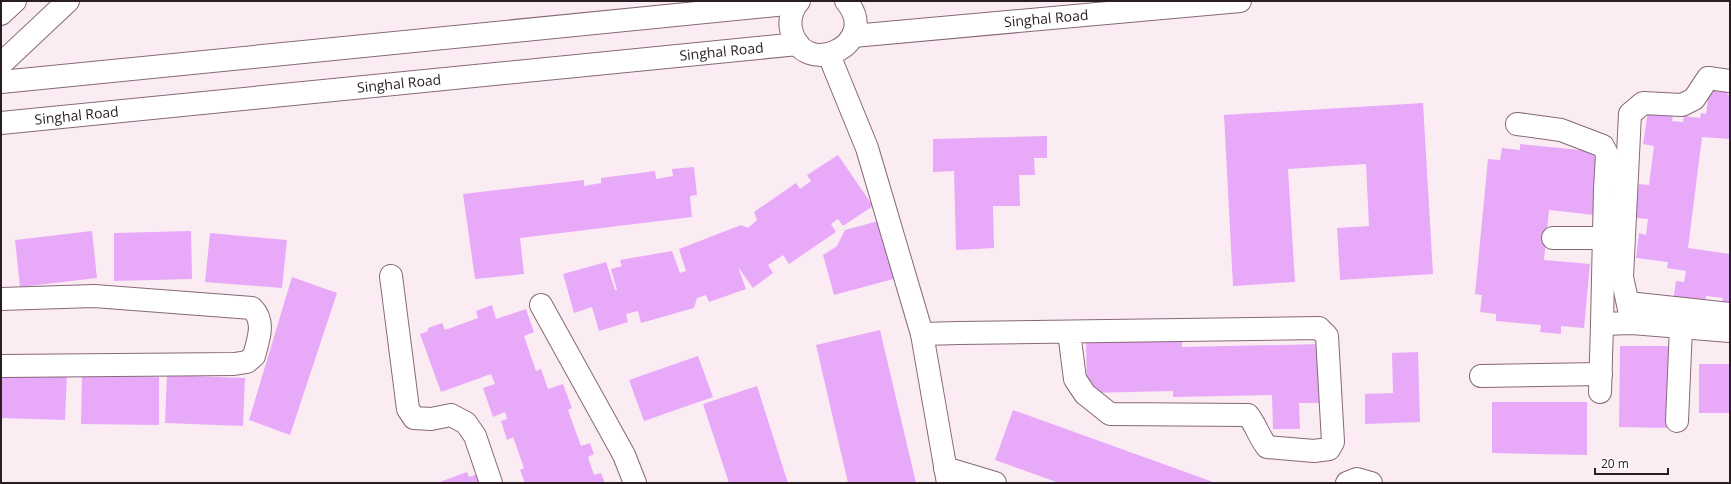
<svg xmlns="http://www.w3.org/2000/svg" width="1731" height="484" font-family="'Open Sans',sans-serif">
<rect width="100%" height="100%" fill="#fbecf3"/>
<!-- building -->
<path fill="#e8a9f9" d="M 1710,85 L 1729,88 L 1727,94 L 1730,95 L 1730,139 L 1702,137 L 1688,248 L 1730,254 L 1730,309 L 1721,308 L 1723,298 L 1706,296 L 1705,306 L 1673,302 L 1676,281 L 1684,282 L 1686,271 L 1667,268 L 1668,262 L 1636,258 L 1639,233 L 1646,235 L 1648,219 L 1634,218 L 1639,184 L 1649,185 L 1654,146 L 1643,144 L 1648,111 L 1673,114 L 1672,121 L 1683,122 L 1684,116 L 1700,118 L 1701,113 L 1706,114 Z
M 1423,103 L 1433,274 L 1340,280 L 1337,228 L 1369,226 L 1366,164 L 1288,169 L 1295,282 L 1233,286 L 1224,115 Z
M 1047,136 L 1047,158 L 1034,158 L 1035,175 L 1019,175 L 1020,206 L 993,206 L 994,248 L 956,250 L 954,171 L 933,172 L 933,139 Z
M 1520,144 L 1601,152 L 1595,215 L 1549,210 L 1544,260 L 1590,264 L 1584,328 L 1561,326 L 1561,334 L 1540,332 L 1541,325 L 1496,321 L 1496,314 L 1480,312 L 1482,295 L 1475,294 L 1488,159 L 1500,160 L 1502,148 L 1520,150 Z
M 838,155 L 873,206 L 843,226 L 838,219 L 831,224 L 836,232 L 789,264 L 783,255 L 768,265 L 773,273 L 753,288 L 738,267 L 746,289 L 709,302 L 706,295 L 697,298 L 694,308 L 641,323 L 638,311 L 626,314 L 628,322 L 599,331 L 592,307 L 574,313 L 563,274 L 606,262 L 615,290 L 617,290 L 611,269 L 622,266 L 620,260 L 672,251 L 680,273 L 686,271 L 679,249 L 741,225 L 748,228 L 757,220 L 754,212 L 796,183 L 800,189 L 811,181 L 807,175 Z
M 694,167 L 697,195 L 690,196 L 692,217 L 520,238 L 524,274 L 475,279 L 463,194 L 584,180 L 584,186 L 601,183 L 601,178 L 655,171 L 656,179 L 673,176 L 672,169 Z
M 882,220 L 897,278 L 834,295 L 823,255 L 837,246 L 845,230 Z
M 92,231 L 97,278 L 20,287 L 15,240 Z
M 191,231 L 192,279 L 114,281 L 114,233 Z
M 210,233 L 287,240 L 282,288 L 205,282 Z
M 292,277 L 337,293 L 290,435 L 249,420 Z
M 492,305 L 496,319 L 526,309 L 534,332 L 524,336 L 536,371 L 541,369 L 548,389 L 563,384 L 572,408 L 568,410 L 581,446 L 590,443 L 594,454 L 588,457 L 594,475 L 601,473 L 605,483 L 525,483 L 520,470 L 524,468 L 513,437 L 507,440 L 501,421 L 507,419 L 505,412 L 493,417 L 483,388 L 495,384 L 491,374 L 441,392 L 420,334 L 428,331 L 428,328 L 442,323 L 445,330 L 478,318 L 476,311 Z
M 880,330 L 916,483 L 848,483 L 816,345 Z
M 1182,336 L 1182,347 L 1323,344 L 1324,403 L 1299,403 L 1300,429 L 1273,429 L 1272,395 L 1173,397 L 1173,391 L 1087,393 L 1086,339 Z
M 1620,346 L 1672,346 L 1671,428 L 1619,427 Z
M 1418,352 L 1420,422 L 1365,424 L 1365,394 L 1393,393 L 1392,353 Z
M 698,356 L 713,397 L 644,421 L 629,380 Z
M 1699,364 L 1730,364 L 1730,413 L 1699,413 Z
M 1,369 L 67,372 L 65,420 L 1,418 Z
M 167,375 L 245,378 L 243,426 L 165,423 Z
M 82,376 L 159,377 L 159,425 L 81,424 Z
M 757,386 L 788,483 L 729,483 L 703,404 Z
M 1492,402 L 1587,402 L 1587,455 L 1492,453 Z
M 1013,410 L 1216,483 L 1059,483 L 995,460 Z
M 467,472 L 469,477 L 481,473 L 485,483 L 437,483 Z"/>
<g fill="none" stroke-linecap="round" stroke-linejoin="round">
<!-- minor casing -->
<g stroke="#876877" stroke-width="24">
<g id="minor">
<path d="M 799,1 C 792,8 789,20 791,29 C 802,82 883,44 846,1"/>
<path id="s1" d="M 853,36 L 1240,1"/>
<path d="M 829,55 L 867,148 L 922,334 L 948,483"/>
<path d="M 1,82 L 797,3"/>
<path id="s2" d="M 1,123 L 798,44"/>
<path d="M 1517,124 L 1561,130 L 1603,146 L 1607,154 L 1605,189 L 1602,324 L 1632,323 L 1730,331"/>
<path d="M 1553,238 L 1604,238"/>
<path d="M 391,276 L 408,409 L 414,418 L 431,419 L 451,415 L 466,423 L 475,436 L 491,483"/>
<path d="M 1,299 L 94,296 L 252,308 C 266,322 258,340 254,356 L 247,362 L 234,364 L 1,366"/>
<path d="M 1628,303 L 1730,314"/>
<path d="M 541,305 L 624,455 L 635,483"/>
<path d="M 1632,323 L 1622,277 L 1630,114 L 1643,103 L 1682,105 L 1694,99 L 1708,78 L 1730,81"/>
<path d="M 922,334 L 959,333 L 1319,328 L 1327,336 L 1333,442 L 1329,449 L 1314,451 L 1267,447 C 1259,437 1256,425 1248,415 L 1110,414 L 1085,394 L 1075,379 L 1069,332"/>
<path d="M 1481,376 L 1601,374"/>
<path d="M 1600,392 L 1602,324"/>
<path d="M 1677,421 L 1681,327"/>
<path d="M 945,468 L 995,483"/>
<path d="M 1347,483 L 1357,479 L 1371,483"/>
</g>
</g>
<!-- major casing -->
<g stroke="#876877" stroke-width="24">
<path id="major" d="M 1,14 L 15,1
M 1,64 L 68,1"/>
</g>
<!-- minor -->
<use href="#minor" stroke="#fff" stroke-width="22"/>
<!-- major -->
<use href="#major" stroke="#fff" stroke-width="22"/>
</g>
<g text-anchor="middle" stroke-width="3" stroke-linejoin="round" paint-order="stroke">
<!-- street labels -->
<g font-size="14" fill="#291c22" stroke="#fefefe">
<text dy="5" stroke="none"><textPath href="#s1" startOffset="194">Singhal Road</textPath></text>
<text dy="5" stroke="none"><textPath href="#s2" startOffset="724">Singhal Road</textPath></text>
<text dy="5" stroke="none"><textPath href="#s2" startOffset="400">Singhal Road</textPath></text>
<text dy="5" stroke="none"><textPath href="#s2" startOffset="76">Singhal Road</textPath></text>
</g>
</g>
<!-- border -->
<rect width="1731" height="484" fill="none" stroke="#291c22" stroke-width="4"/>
<!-- scale -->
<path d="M1595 468v6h73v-6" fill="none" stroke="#291c22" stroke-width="2"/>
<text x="1601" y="468" font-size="12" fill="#291c22" stroke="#fefefe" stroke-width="3" paint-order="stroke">20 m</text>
</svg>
